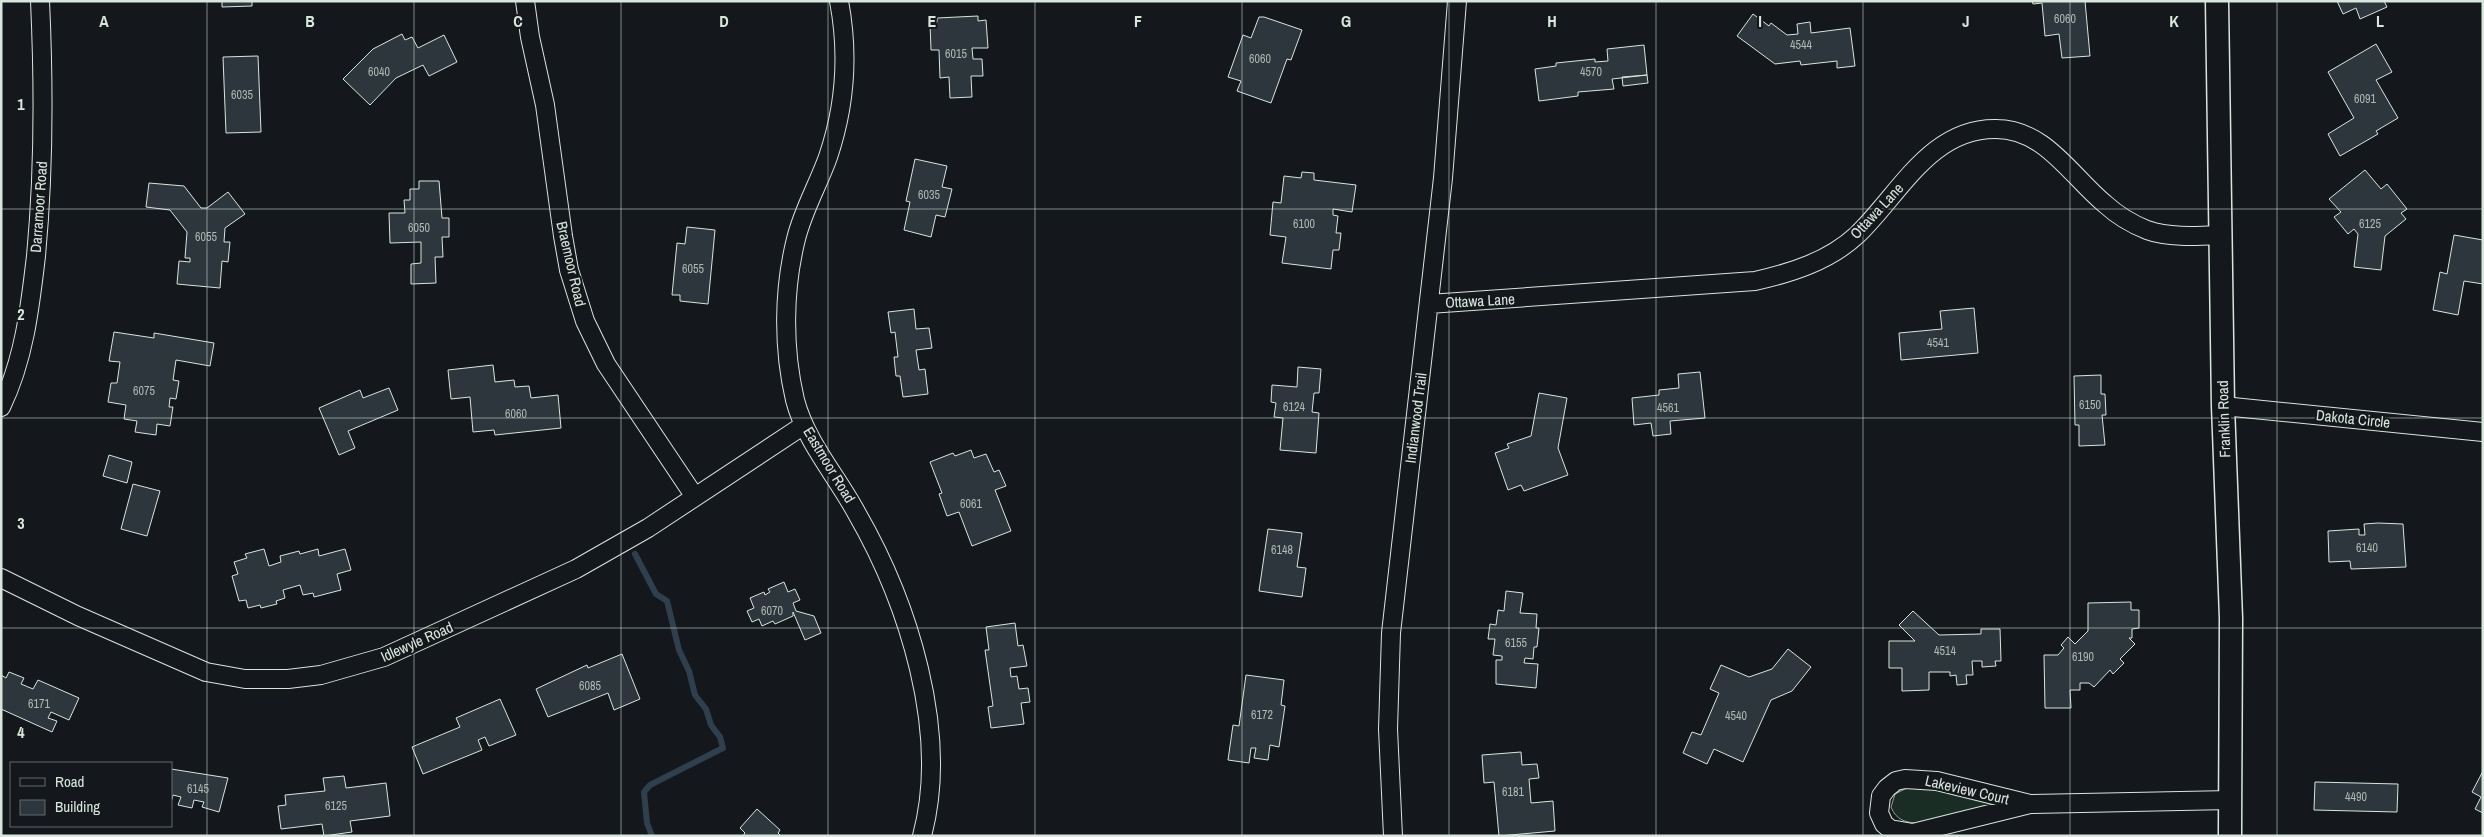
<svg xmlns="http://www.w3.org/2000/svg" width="2484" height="837" font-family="'Archivo Narrow',sans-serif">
<rect width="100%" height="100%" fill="#14181c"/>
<!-- green -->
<path fill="#1a2d24" stroke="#939e99" d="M 1920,787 L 1937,789 L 1993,804 L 1919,823 C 1906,823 1896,820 1891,807 L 1895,794 L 1907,788 Z"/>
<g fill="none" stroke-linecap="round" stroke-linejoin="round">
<!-- stream -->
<path stroke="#2f3f4d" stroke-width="6" d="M 635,554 L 656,594 L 667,601 L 679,650 L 689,671 L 695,695 L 706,709 L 711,725 L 720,737 L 723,748 L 650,785 L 644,792 L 647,823 L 652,836"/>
</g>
<!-- building -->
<path fill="#2c363c" stroke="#d8e6dc" d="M 222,1 L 252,1 L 252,6 L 222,7 Z
M 2032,1 L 2085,1 L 2090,56 L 2062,58 L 2059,34 L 2045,36 L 2042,3 L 2033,4 Z
M 2337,1 L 2384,1 L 2387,7 L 2360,19 L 2356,8 L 2343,14 Z
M 1753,14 L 1769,26 L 1771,23 L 1787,35 L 1798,34 L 1797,24 L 1810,22 L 1811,33 L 1850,28 L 1855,66 L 1837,68 L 1837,61 L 1801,65 L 1800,61 L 1775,64 L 1737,36 Z
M 978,16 L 978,21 L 986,20 L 988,48 L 972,48 L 973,59 L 982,59 L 983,76 L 971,76 L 972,97 L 950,98 L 949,77 L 940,78 L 939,50 L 931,50 L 930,23 L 937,22 L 937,18 Z
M 1259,17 L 1264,17 L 1302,30 L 1291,60 L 1287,59 L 1271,103 L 1237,91 L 1241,81 L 1228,77 L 1243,35 L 1251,38 Z
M 402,34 L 405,40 L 412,37 L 418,48 L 444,35 L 457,62 L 429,76 L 423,65 L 396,78 L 370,105 L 343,79 L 373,49 Z
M 2376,44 L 2392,72 L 2376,80 L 2398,118 L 2376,131 L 2378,134 L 2340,156 L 2328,134 L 2354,118 L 2328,72 Z
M 1644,45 L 1647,75 L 1612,79 L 1614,89 L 1578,92 L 1578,96 L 1539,101 L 1535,69 L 1556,66 L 1556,63 L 1595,59 L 1595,62 L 1608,61 L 1607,49 Z
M 258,56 L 261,132 L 226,133 L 223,57 Z
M 1647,75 L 1648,83 L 1623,86 L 1622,77 Z
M 915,159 L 947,166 L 942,187 L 952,189 L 945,217 L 936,215 L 931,237 L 904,230 L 910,202 L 906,201 Z
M 2365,170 L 2381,189 L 2387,184 L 2407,209 L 2401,213 L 2406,219 L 2385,236 L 2381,270 L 2354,267 L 2358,234 L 2354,229 L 2348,234 L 2334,217 L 2341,212 L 2329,199 Z
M 1302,172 L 1314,173 L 1314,180 L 1356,185 L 1352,212 L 1333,209 L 1333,215 L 1338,216 L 1336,233 L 1341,233 L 1339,250 L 1333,250 L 1331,269 L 1282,263 L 1286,237 L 1270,235 L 1273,202 L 1281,203 L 1284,176 L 1301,178 Z
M 419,181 L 439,181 L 442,218 L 449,218 L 449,237 L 442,237 L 443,257 L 435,257 L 436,283 L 411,284 L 411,264 L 421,263 L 421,242 L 390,243 L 389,213 L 405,213 L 404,200 L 410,200 L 410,189 L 419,189 Z
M 149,183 L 184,186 L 201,208 L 207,208 L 228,192 L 245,214 L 225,228 L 224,242 L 230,242 L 228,262 L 222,261 L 220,288 L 177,284 L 179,261 L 190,262 L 190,258 L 185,258 L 187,232 L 170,210 L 146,207 Z
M 687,227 L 715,230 L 708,304 L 680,301 L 680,295 L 672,295 L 677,243 L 685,244 Z
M 2454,235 L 2483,240 L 2483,284 L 2464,281 L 2458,315 L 2433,310 L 2440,272 L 2447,274 Z
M 1974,308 L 1978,353 L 1901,360 L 1899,333 L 1942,329 L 1940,311 Z
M 914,309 L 916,329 L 929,328 L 932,348 L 916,350 L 919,370 L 925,369 L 928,394 L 903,397 L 900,376 L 896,376 L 894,357 L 898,357 L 895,332 L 891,333 L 888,312 Z
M 114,332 L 154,338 L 154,333 L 214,343 L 210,366 L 176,360 L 173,380 L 179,381 L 176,399 L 170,398 L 169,407 L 173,407 L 170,426 L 157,424 L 156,435 L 135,432 L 137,421 L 124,419 L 126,405 L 108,402 L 111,383 L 117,383 L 120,362 L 109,361 Z
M 493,365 L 495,382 L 514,380 L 515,387 L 529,386 L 531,398 L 558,395 L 561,428 L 495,435 L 494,430 L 473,432 L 470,397 L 451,399 L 448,370 Z
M 1298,367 L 1321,369 L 1319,393 L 1314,393 L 1312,412 L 1319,413 L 1316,453 L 1280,450 L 1283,418 L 1274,417 L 1276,403 L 1271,402 L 1272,385 L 1297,387 Z
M 1700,372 L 1705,418 L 1670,421 L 1671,434 L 1653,436 L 1651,423 L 1634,425 L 1632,398 L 1659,395 L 1659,390 L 1679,388 L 1678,374 Z
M 2101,375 L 2101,394 L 2105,394 L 2106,415 L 2102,415 L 2105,445 L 2079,446 L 2079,425 L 2075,425 L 2074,376 Z
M 389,388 L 398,410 L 348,431 L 355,448 L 339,455 L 319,408 L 360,390 L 363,398 Z
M 1539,393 L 1567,398 L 1558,448 L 1568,475 L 1524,491 L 1521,485 L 1508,490 L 1495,453 L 1509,448 L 1507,444 L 1531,436 Z
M 971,450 L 974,458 L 986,454 L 994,472 L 999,470 L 1006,486 L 995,490 L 1011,531 L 972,546 L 959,512 L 947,516 L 939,494 L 942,493 L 930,462 L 953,453 L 955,456 Z
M 109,455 L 132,462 L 127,483 L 103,476 Z
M 133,484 L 160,491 L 147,536 L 121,529 Z
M 2378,523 L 2403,524 L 2406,567 L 2351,569 L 2350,561 L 2329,562 L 2328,531 L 2359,529 L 2359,535 L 2365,535 L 2364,524 Z
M 1268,529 L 1302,533 L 1297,567 L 1306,568 L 1302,597 L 1259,591 Z
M 264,549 L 269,566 L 281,562 L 280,556 L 299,551 L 300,554 L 318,549 L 319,556 L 345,549 L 351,570 L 337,574 L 341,590 L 314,597 L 313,593 L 303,595 L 300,585 L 283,590 L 285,598 L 276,601 L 277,604 L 261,608 L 260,605 L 248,608 L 246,600 L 239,601 L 232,576 L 238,574 L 234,562 L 247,558 L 245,554 Z
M 784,582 L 788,592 L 795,589 L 800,600 L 793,603 L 796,611 L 814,616 L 821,633 L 805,640 L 793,612 L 793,616 L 775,624 L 773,621 L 762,626 L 759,619 L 752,622 L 747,611 L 754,608 L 750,598 L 764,592 L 765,595 L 770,592 L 768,589 Z
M 1506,591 L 1523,593 L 1520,613 L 1537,614 L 1536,628 L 1539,628 L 1537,647 L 1534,647 L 1533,659 L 1525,658 L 1524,663 L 1538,664 L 1536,688 L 1496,684 L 1496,660 L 1502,660 L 1502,656 L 1493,655 L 1495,639 L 1488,639 L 1490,624 L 1496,625 L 1498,610 L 1504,611 Z
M 2131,602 L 2131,610 L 2139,610 L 2139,628 L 2132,629 L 2132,638 L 2129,638 L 2135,644 L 2120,659 L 2124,663 L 2113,674 L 2110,670 L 2094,687 L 2089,683 L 2080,683 L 2080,690 L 2070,690 L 2071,708 L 2045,708 L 2044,655 L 2058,655 L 2064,648 L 2061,645 L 2068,637 L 2075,644 L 2088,631 L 2088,603 Z
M 1913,611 L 1939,635 L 1981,634 L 1981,629 L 2000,629 L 2001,661 L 1995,661 L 1996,666 L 1982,667 L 1982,661 L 1972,661 L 1973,675 L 1966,675 L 1967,684 L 1957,685 L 1956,675 L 1950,676 L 1950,672 L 1929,672 L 1929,690 L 1902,691 L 1902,668 L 1889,668 L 1889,641 L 1915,641 L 1899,625 Z
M 1015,623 L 1018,646 L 1023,645 L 1027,666 L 1010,668 L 1011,677 L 1017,676 L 1019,689 L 1028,688 L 1030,702 L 1021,703 L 1024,724 L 991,728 L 988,707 L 993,706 L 985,650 L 989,650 L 986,627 Z
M 1788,649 L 1811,667 L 1792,691 L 1771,700 L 1743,762 L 1714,749 L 1707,764 L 1683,753 L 1692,732 L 1701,735 L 1719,693 L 1710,689 L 1721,665 L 1749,677 L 1772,669 Z
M 622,654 L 640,699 L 614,710 L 608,693 L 548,717 L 536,689 L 587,665 L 588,668 Z
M 9,672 L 24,678 L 21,684 L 33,689 L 38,680 L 79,698 L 69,720 L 51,712 L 48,718 L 57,721 L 52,732 L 1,709 L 1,675 L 6,678 Z
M 1246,675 L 1284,680 L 1281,705 L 1285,706 L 1279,747 L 1270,745 L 1268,760 L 1254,758 L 1256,748 L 1251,748 L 1249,763 L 1228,760 L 1233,725 L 1239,726 Z
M 500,699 L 516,735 L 489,746 L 485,737 L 478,740 L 482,750 L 423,774 L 412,747 L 460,727 L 456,718 Z
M 1521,752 L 1522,765 L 1537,764 L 1539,778 L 1529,779 L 1531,803 L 1553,801 L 1555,831 L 1499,836 L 1494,782 L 1484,783 L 1482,755 Z
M 171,769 L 228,778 L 219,812 L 202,807 L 204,802 L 194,800 L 192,808 L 178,805 L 181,797 L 173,795 L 171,803 Z
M 2483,771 L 2483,813 L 2475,809 L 2481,797 L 2472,792 Z
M 344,776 L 346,788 L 386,783 L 390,816 L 350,821 L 352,832 L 324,836 L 322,824 L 281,829 L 278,806 L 286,805 L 285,795 L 325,791 L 323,778 Z
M 2315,782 L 2398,784 L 2397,812 L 2314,810 Z
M 757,809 L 780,830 L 778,833 L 781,836 L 743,836 L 745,833 L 740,828 Z"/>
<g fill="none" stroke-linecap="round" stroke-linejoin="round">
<!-- minor casing -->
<g stroke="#d8e6dc" stroke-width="20">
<path id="minor" d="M 525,1 L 530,37 L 545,105 L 563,236 L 569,270 L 585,321 L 606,364 L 695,497
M 839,1 C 849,54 845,107 828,157 C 818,185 803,210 796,239 C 783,291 783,349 795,400 C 806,442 836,475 856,512 C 908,602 950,732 922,836
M 1429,304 L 1755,281 C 1791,273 1829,261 1857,235 C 1899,195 1930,128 1996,129 C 2045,129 2071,176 2105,204 C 2117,215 2132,224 2147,230 C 2169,238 2198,236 2222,235
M 2223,406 L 2483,432
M 1,407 C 24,360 30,308 36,256 C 44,171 44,87 40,1
M 1,578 L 78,616 L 206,672 L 245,679 L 288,679 L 321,675 L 384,657 L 576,569 L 648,528 L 804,425
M 2030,804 L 1913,833 L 1890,829 L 1884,824 L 1879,813 L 1881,796 L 1887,788 L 1896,781 L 1905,779 L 1937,781 L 2030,804 L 2230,800
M 1393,836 L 1388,729 L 1391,633 L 1443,178 L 1457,1"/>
</g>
<!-- tertiary casing -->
<g stroke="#d8e6dc" stroke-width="25">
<path id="tertiary" d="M 2217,1 L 2223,406 L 2231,618 L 2230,836"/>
</g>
<!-- minor -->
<use href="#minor" stroke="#14181c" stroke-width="18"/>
<!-- tertiary -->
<use href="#tertiary" stroke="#14181c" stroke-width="22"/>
</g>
<!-- grid -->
<path fill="none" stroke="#d8e6dc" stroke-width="1" stroke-opacity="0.55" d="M 207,1 L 207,836M 414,1 L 414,836M 621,1 L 621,836M 828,1 L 828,836M 1035,1 L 1035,836M 1242,1 L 1242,836M 1449,1 L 1449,836M 1656,1 L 1656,836M 1863,1 L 1863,836M 2070,1 L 2070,836M 2277,1 L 2277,836M 1,209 L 2483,209M 1,418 L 2483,418M 1,628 L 2483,628"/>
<g text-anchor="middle" stroke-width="4" stroke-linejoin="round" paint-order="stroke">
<!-- number labels -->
<g font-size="12" fill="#adbab4">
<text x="2065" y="23">6060</text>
<text x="1801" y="49">4544</text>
<text x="956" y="58">6015</text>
<text x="1260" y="63">6060</text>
<text x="379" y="76">6040</text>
<text x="1591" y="76">4570</text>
<text x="242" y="99">6035</text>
<text x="2365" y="103">6091</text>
<text x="929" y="199">6035</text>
<text x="1304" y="228">6100</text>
<text x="2370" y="228">6125</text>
<text x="419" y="232">6050</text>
<text x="206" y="241">6055</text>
<text x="693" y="273">6055</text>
<text x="1938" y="347">4541</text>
<text x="144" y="395">6075</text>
<text x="2090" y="409">6150</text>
<text x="1294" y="411">6124</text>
<text x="1668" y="412">4561</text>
<text x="516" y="418">6060</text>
<text x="971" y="508">6061</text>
<text x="2367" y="552">6140</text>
<text x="1282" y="554">6148</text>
<text x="772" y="615">6070</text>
<text x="1516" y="647">6155</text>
<text x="1945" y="655">4514</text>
<text x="2083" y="661">6190</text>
<text x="590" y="690">6085</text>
<text x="39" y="708">6171</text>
<text x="1262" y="719">6172</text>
<text x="1736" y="720">4540</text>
<text x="198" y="793">6145</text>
<text x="1513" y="796">6181</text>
<text x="2356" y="801">4490</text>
<text x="336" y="810">6125</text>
</g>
<!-- street labels -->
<g font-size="15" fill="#d8e6dc" stroke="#14181c">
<text transform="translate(39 207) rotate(-86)" y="5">Darramoor Road</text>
<text transform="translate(1877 211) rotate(-47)" y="5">Ottawa Lane</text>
<text transform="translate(571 264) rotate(77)" y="5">Braemoor Road</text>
<text transform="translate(1480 301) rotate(-3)" y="5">Ottawa Lane</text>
<text transform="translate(1416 418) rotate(-83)" y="5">Indianwood Trail</text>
<text transform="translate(2224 419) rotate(-92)" y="5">Franklin Road</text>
<text transform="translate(2353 419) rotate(6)" y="5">Dakota Circle</text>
<text transform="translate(829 465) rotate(59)" y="5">Eastmoor Road</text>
<text transform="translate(417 642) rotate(-24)" y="5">Idlewyle Road</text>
<text transform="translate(1967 790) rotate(13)" y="5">Lakeview Court</text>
</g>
</g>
<g font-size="16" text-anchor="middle" font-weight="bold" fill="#d8e6dc" stroke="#14181c" stroke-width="4" stroke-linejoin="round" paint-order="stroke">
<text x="104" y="27">A</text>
<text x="310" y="27">B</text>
<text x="518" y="27">C</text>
<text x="724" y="27">D</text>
<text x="932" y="27">E</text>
<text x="1138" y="27">F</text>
<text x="1346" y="27">G</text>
<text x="1552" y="27">H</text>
<text x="1760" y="27">I</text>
<text x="1966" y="27">J</text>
<text x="2174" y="27">K</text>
<text x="2380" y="27">L</text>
<text x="21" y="110">1</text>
<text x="21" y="320">2</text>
<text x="21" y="529">3</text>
<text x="21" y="738">4</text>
</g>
<!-- border -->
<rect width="2484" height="837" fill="none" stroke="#d8e6dc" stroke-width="5"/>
<!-- legend -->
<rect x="10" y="762" width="162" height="65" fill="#14181c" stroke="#626a69"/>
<rect x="20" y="778" width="25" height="8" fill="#14181c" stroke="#626a69"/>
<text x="55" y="787" font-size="15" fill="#d8e6dc">Road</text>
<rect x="20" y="800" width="25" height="15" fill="#2c363c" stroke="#626a69"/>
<text x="55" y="812" font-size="15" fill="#d8e6dc">Building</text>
</svg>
